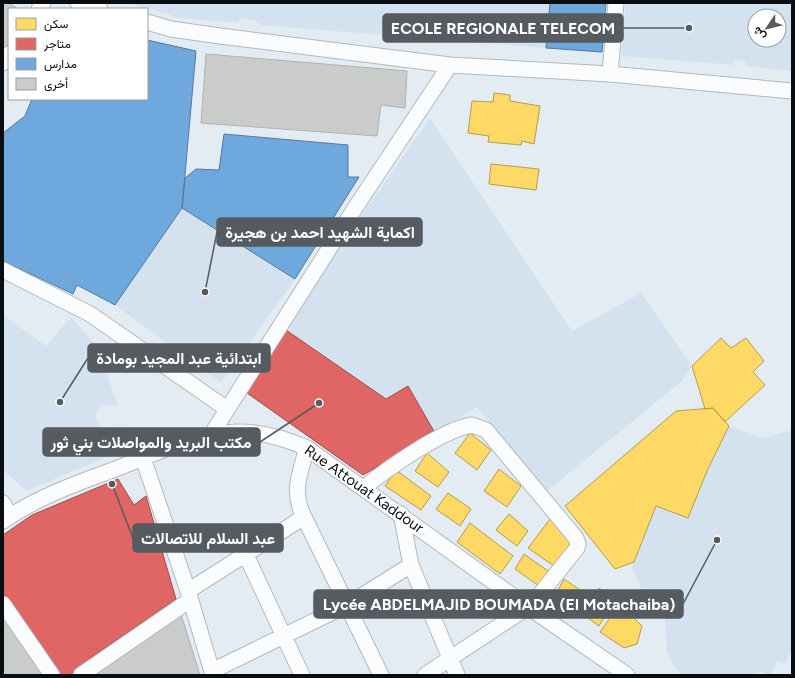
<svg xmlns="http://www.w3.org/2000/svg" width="795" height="678" font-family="Figtree,Vazirmatn,sans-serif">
<rect width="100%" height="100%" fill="#e4ecf3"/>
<!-- built -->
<path fill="#d3e2ee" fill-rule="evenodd" d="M 128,3 L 550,3 L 546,48 L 260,25 L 256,21 L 242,18 L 237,23 L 181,18 Z
M 626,3 L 792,3 L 792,71 L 746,66 L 745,61 L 735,60 L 734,65 L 621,56 ZM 755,16 L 779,16 L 779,40 L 755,40 Z
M 430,118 L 572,331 L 641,293 L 692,366 L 682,381 L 547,491 L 477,407 L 435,433 L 408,386 L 386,399 L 286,330 L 345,239 Z
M 182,208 L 295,279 L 221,383 L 115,305 Z
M 3,315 L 46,346 L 71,317 L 97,346 L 118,406 L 101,404 L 95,417 L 99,426 L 111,433 L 122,425 L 124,445 L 117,452 L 27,491 L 3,470 Z
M 729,426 L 763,438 L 792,430 L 792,650 L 785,664 L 777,661 L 771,675 L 765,675 L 761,671 L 755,675 L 682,675 L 674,666 L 667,651 L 665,619 L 643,610 L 639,604 L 643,602 L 639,590 L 641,588 L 632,567 L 656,506 L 688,518 L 707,471 Z"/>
<!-- homes -->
<path fill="#ffd966" stroke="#b59c4c" d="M 494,93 L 510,95 L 510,101 L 540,106 L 534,144 L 522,141 L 521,145 L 488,142 L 489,136 L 468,133 L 472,101 L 493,102 Z
M 491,164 L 539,169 L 536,190 L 489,184 Z
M 721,338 L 731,348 L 746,338 L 764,361 L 753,372 L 765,385 L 725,422 L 713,408 L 705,409 L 692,366 Z
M 713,408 L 729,426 L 707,471 L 688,518 L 656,506 L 634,562 L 615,569 L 565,506 L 676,411 Z
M 470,433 L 491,450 L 477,470 L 455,453 Z
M 427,453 L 449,472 L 438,487 L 415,471 Z
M 499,469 L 521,486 L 507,507 L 484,491 Z
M 396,470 L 431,496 L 421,510 L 385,486 Z
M 448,493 L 471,509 L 460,526 L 436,509 Z
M 509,514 L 528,531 L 517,546 L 496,530 Z
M 550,519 L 571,542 L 554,566 L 528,548 Z
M 470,523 L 513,556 L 500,574 L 457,542 Z
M 524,554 L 548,571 L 539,586 L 515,569 Z
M 564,579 L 589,596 L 577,611 L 555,596 Z
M 599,588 L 615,600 L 599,626 L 581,613 Z
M 620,604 L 642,626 L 637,644 L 624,648 L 600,632 Z"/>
<!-- shops -->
<path fill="#e06666" stroke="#9f4b4c" d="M 286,330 L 386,399 L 408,386 L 435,433 L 363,475 L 247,393 Z
M 118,479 L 134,505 L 146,496 L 176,599 L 92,657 L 70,675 L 60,675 L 3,593 L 3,535 L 32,515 Z"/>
<!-- schools -->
<path fill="#6fa8dc" stroke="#507a9f" d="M 550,3 L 606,3 L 602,52 L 546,48 Z
M 147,40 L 196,51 L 182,208 L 115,305 L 77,285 L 73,294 L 3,261 L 3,133 L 25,116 L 32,99 L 147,99 Z
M 224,134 L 348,145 L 348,177 L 359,177 L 295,279 L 182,208 L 185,178 L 196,169 L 219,170 Z"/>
<!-- building -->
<path fill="#cacccc" stroke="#b0b1b2" d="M 3,3 L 9,3 L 18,9 L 9,9 L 9,43 L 3,52 Z
M 206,54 L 407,71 L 405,108 L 381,105 L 377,136 L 201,123 Z
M 3,611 L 46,675 L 3,675 Z
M 180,611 L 200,675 L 90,675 Z"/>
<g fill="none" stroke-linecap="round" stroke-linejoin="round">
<!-- minor casing -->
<g stroke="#b2b9be" stroke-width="17">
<path id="minor" d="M 78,3 L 100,9
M 39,9 L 43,3
M 147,22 L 171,29 L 220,36 L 450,65 L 610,74 L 792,91
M 3,63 L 9,54
M 610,74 L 616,3
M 3,270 L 90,314 L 227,409
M 211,435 L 355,208 L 450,65
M 143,458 L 188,591 L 213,675
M 364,488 C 386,469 444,429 472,425 L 486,430 L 576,538 L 578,544 L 577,548 L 537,598 L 528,607 L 425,675
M 3,503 L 10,516
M 401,514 L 411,565 L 457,675
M 304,517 C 291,492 300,473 307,448
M 3,521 C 39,496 80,482 121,467 C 157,452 197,434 236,432 C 261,431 284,438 307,448 L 528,607 L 627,675
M 245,553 L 302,675
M 188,591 L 304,517 L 347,605 L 212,671
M 3,604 L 52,675
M 81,675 L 190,600
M 381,675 L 347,605 L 411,565"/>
</g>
<!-- minor -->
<use href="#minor" stroke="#fbfcfd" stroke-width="15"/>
</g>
<g text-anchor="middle" stroke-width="4" stroke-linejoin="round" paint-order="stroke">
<!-- street labels -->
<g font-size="15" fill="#080d11" stroke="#fff">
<text transform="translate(364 489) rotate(35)" y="5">Rue Attouat Kaddour</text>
</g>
</g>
<!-- callouts -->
<path fill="none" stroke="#555b60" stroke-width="1.5" d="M689 28L623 28M205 292L217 232M60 402L88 358M319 403L260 442M112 484L133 538M717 540L683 604"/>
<g fill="#555b60" stroke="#fff" stroke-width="1.5">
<circle cx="689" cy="28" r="4"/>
<circle cx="205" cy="292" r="4"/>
<circle cx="60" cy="402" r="4"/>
<circle cx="319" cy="403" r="4"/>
<circle cx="112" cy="484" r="4"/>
<circle cx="717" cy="540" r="4"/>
</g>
<g fill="#555b60" stroke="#555b60" stroke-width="1.5">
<rect x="383" y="14" width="240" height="28" rx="4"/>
<rect x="217" y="218" width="205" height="28" rx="4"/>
<rect x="88" y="344" width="182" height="28" rx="4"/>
<rect x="43" y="428" width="217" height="28" rx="4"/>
<rect x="133" y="524" width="150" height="28" rx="4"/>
<rect x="314" y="590" width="369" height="28" rx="4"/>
</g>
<g font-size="16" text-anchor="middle" font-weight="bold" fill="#fff">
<text x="503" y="34">ECOLE REGIONALE TELECOM</text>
<text x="320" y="238">اكماية الشهيد احمد بن هجيرة</text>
<text x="179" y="364">ابتدائية عبد المجيد بومادة</text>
<text x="151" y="448">مكتب البريد والمواصلات بني ثور</text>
<text x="208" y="544">عبد السلام للاتصالات</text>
<text x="499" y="610">Lycée ABDELMAJID BOUMADA (El Motachaiba)</text>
</g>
<!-- border -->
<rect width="795" height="678" fill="none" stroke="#080d11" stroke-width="8"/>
<!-- legend -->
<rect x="8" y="8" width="140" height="92" fill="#ffffff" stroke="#9c9ea0"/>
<rect x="16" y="18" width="20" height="12" fill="#ffd966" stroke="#9c9ea0"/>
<text x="44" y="28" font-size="12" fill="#080d11">سكن</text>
<rect x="16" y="38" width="20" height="12" fill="#e06666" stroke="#9c9ea0"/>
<text x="44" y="48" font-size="12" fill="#080d11">متاجر</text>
<rect x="16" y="58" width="20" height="12" fill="#6fa8dc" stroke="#9c9ea0"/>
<text x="44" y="68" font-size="12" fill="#080d11">مدارس</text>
<rect x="16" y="78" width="20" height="12" fill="#cacccc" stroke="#9c9ea0"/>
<text x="44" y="88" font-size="12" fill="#080d11">أخرى</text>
<!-- north arrow -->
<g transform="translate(767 28) rotate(235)"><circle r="19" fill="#ffffff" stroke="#9c9ea0"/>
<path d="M0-3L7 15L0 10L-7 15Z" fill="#555b60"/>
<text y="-6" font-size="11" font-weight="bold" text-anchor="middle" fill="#080d11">ش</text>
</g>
</svg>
